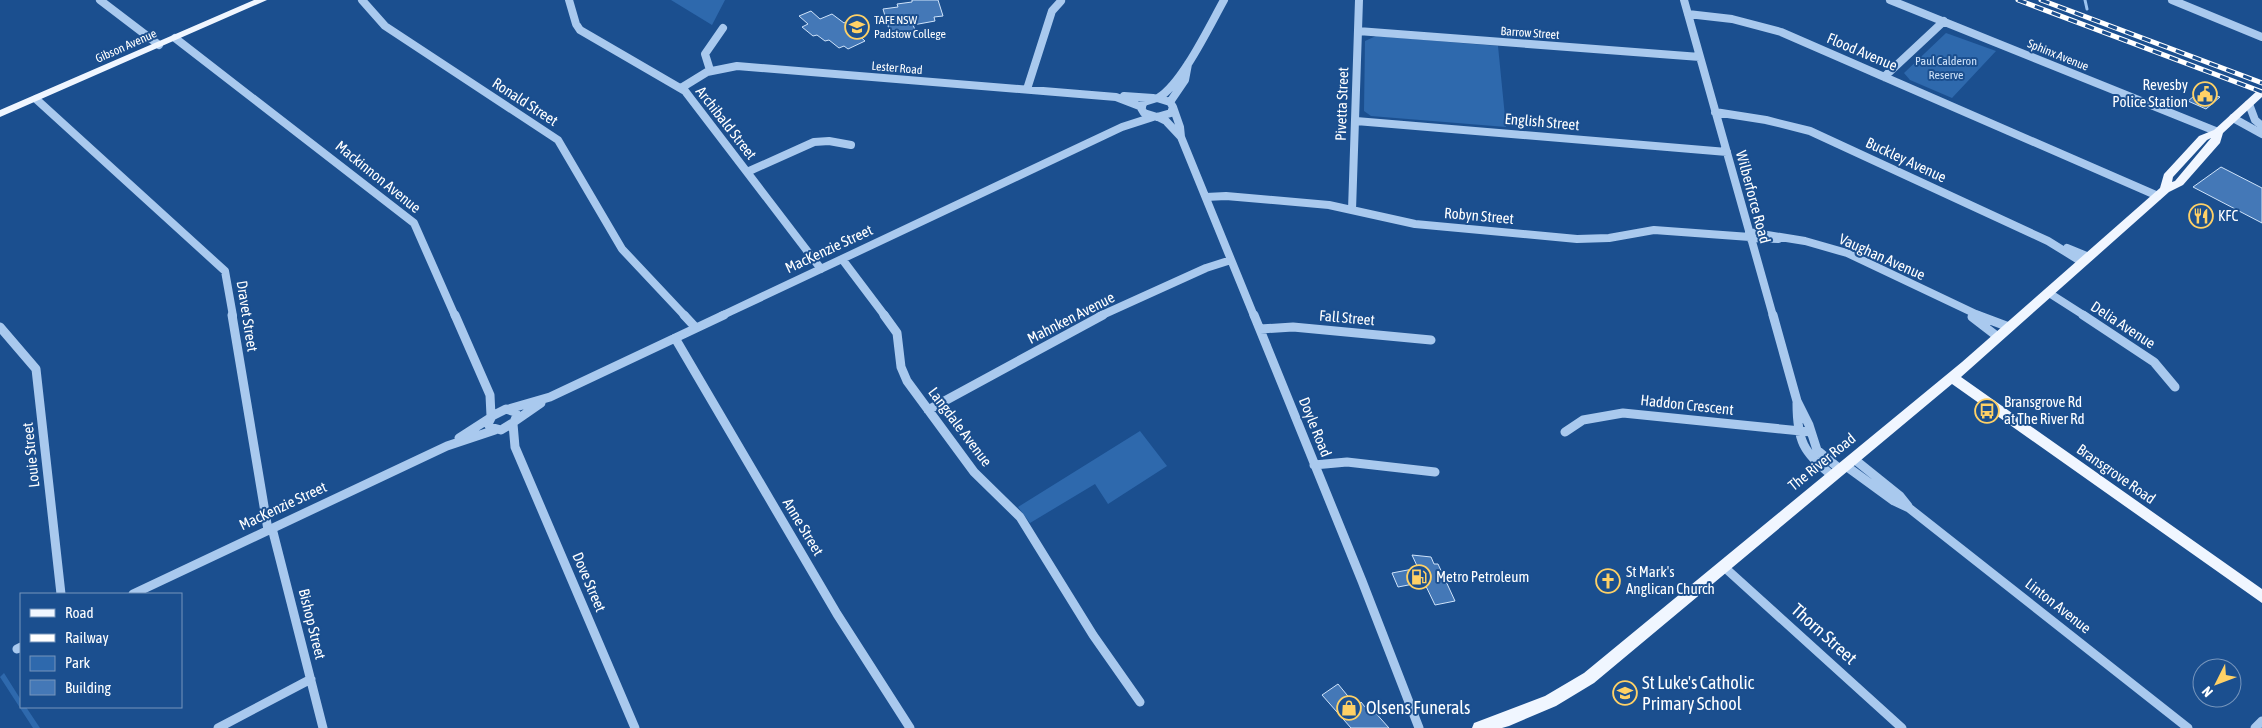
<svg xmlns="http://www.w3.org/2000/svg" width="2262" height="728" font-family="'Asap Condensed',sans-serif">
<rect width="100%" height="100%" fill="#1b4f8f"/>
<!-- green -->
<path fill="#2e69ad" d="M 671,0 L 725,0 L 712,25 Z
M 1946,33 L 1996,51 L 1952,98 L 1910,80 L 1904,73 Z
M 1376,36 L 1498,46 L 1506,127 L 1371,116 L 1364,111 L 1365,41 Z
M 1140,431 L 1167,466 L 1108,504 L 1095,484 L 1030,523 L 1018,507 Z
M 4,673 L 21,700 L 21,707 L 26,707 L 40,728 L 33,728 L 0,677 Z"/>
<g fill="none" stroke-linecap="round" stroke-linejoin="round">
<!-- stream -->
<path stroke="#9cc4f0" stroke-width="3" d="M 2085,0 L 2087,9"/>
</g>
<!-- building -->
<path fill="#4478b7" stroke="#cfe3fa" d="M 912,0 L 938,0 L 943,16 L 934,17 L 935,21 L 913,25 L 916,32 L 891,36 L 883,9 L 898,7 L 897,4 L 912,2 Z
M 811,11 L 820,19 L 832,14 L 844,23 L 848,21 L 856,28 L 852,29 L 865,41 L 848,49 L 844,46 L 839,48 L 829,40 L 825,41 L 817,35 L 813,36 L 802,27 L 808,24 L 799,16 Z
M 2204,88 L 2216,92 L 2213,95 L 2220,97 L 2206,109 L 2188,101 Z
M 2221,167 L 2262,188 L 2262,223 L 2193,187 Z
M 1412,555 L 1431,557 L 1434,564 L 1438,564 L 1455,601 L 1435,605 L 1424,582 L 1398,587 L 1392,573 L 1418,568 Z
M 1338,684 L 1356,706 L 1361,702 L 1369,712 L 1373,710 L 1389,728 L 1351,728 L 1322,695 Z"/>
<g fill="none" stroke-linecap="round" stroke-linejoin="round">
<!-- minor-far1 -->
<path stroke="#a9c9ee" stroke-width="8" d="M 100,0 L 159,45
M 362,0 L 385,26 L 558,140 L 622,249 L 685,316
M 569,0 L 576,24 L 580,30 L 685,91 L 821,269
M 1684,0 L 1773,316
M 1890,0 L 2218,132
M 2172,0 L 2262,37
M 1688,14 L 1732,19 L 1781,32 L 2158,196
M 1358,31 L 1700,57
M 175,38 L 414,223 L 455,316
M 710,70 L 705,54 L 723,28
M 1884,77 L 1944,21
M 681,88 L 707,72 L 737,66 L 1116,97 L 1142,107
M 1027,89 L 1052,11 L 1061,1
M 1124,96 L 1153,98
M 1157,98 L 1170,102 L 1173,107 L 1171,113 L 1157,117 L 1144,113 L 1141,108 L 1144,102 Z
M 1158,98 C 1182,84 1210,25 1224,0
M 36,99 L 225,271 L 233,316
M 1170,102 L 1185,80 L 1188,64
M 2249,104 L 2255,120 L 2262,126
M 1173,107 L 1180,127 L 1181,137 L 1254,316
M 1715,112 L 1766,120 L 1810,131 L 2048,241 L 2082,262
M 1158,117 L 1166,121 L 1181,137
M 2233,118 L 2262,134
M 1356,121 L 1727,152
M 747,172 L 814,142 L 829,141 L 851,145
M 1206,197 L 1226,196 L 1329,205 L 1415,224 L 1577,239 L 1609,238 L 1654,230 L 1750,237
M 1352,210 L 1359,0
M 1749,232 L 1805,241 L 1847,253 L 1980,316
M 1750,238 L 1778,239
M 2067,248 L 2089,257
M 842,259 L 885,316
M 2049,293 L 2085,316
M 721,316 L 1122,127 L 1153,117
M 1100,316 L 1206,268 L 1231,260"/>
<!-- minor -->
<path stroke="#a9c9ee" stroke-width="9" d="M 232,315 L 268,530
M 455,315 L 490,395 L 491,416
M 684,315 L 696,328
M 884,315 L 897,333 L 901,367 L 907,381 L 974,472 L 1020,517 L 1093,635 L 1140,702
M 1254,315 L 1362,581 L 1419,728
M 1773,315 L 1797,401 L 1809,425 L 1817,450 L 1841,470
M 1977,315 L 2009,327
M 2083,315 L 2154,362 L 2175,387
M 1972,317 L 1998,337
M 0,327 L 36,369 L 61,594
M 1260,329 L 1293,327 L 1431,340
M 675,338 L 837,614 L 910,728
M 1797,403 C 1797,440 1803,453 1833,476
M 506,409 L 515,412 L 517,415 L 514,422 L 501,430 L 490,427 L 488,424 L 492,416 Z
M 509,409 L 550,397 L 724,315
M 928,410 L 1103,315
M 515,421 L 541,403
M 513,424 L 515,447 L 635,728
M 1565,432 L 1583,420 L 1623,413 L 1811,432
M 459,438 L 490,418
M 1854,459 L 1900,496 L 1908,506
M 1314,465 L 1347,462 L 1435,472
M 1846,466 L 1894,501 L 1909,508 L 2188,728
M 272,528 L 323,728
M 1723,566 L 1902,728
M 133,594 L 447,446 L 495,430
M 17,649 L 21,647
M 218,728 L 311,679
M 2255,728 L 2262,721"/>
<!-- major -->
<path fill="#f0f6ff" fill-rule="evenodd" d="M 254,0 L 267,0 L 0,117 L 0,110 Z
M 2262,89 L 2262,97 L 2223,133 L 2220,143 L 2183,185 L 2169,192 L 1961,377 L 2262,589 L 2262,603 L 1952,384 L 1594,683 L 1556,706 L 1509,726 L 1502,728 L 1472,728 L 1474,723 L 1545,696 L 1584,673 L 1962,362 L 2160,188 L 2164,174 L 2199,136 L 2214,130 L 2258,90 ZM 2211,138 L 2175,181 L 2172,182 L 2173,177 L 2207,140 Z"/>
<!-- rail casing -->
<g stroke="#fff" stroke-width="5">
<path id="rail" d="M 2018,0 L 2262,92
M 2041,0 L 2262,83"/>
</g>
<!-- rail -->
<use href="#rail" stroke="#1b4f8f" stroke-width="3" stroke-dasharray="9" stroke-linecap="butt"/>
</g>
<!-- icons -->
<defs>
<g id="university-ring" transform="scale(1.25)"><circle r="9.5" fill="#1b4f8f" stroke="#ffd166" stroke-width="1.5"/><path d="M0-5L7-2L0 1L-7-2ZM-4 1L0 2.5L4 1V4Q0 6-4 4Z" fill="#ffd166"/></g>
<g id="civic-ring" transform="scale(1.25)"><circle r="9.5" fill="#1b4f8f" stroke="#ffd166" stroke-width="1.5"/><path d="M-.6-6.5H3V-4.5H.6V-3L4-1V1h2V6H-6V1h2V-1L-.6-3ZM-1.2 2.5V6h2.4V2.5Z" fill="#ffd166"/></g>
<g id="restaurant-ring" transform="scale(1.25)"><circle r="9.5" fill="#1b4f8f" stroke="#ffd166" stroke-width="1.5"/><path d="M-5-6h1v4h1v-4h1v4h1v-4h1v5L-1.5 .5V6h-2V.5L-5-1ZM5-6V6H3V1.5H1.5Q1.5-4 5-6Z" fill="#ffd166"/></g>
<g id="bus-ring" transform="scale(1.25)"><circle r="9.5" fill="#1b4f8f" stroke="#ffd166" stroke-width="1.5"/><path d="M-5-6H5V4H4V6H2V4H-2V6H-4V4H-5ZM-3.5-4V0h7V-4ZM-3.5 1.2v1.5H-2V1.2ZM2 1.2v1.5H3.5V1.2Z" fill="#ffd166"/></g>
<g id="fuel-ring" transform="scale(1.25)"><circle r="9.5" fill="#1b4f8f" stroke="#ffd166" stroke-width="1.5"/><path d="M-5.5-6h7V0h2V4h1.3V-2.5L3-4.5l.8-.8L6-3V5H2.5V1h-1V6h-7ZM-4.2-4.7v3.2H.2V-4.7Z" fill="#ffd166"/></g>
<g id="church-ring" transform="scale(1.25)"><circle r="9.5" fill="#1b4f8f" stroke="#ffd166" stroke-width="1.5"/><path d="M-1.2-6h2.4v3.5h3.3v2.4h-3.3V6h-2.4V-.1h-3.3v-2.4h3.3Z" fill="#ffd166"/></g>
<g id="school-ring" transform="scale(1.25)"><circle r="9.5" fill="#1b4f8f" stroke="#ffd166" stroke-width="1.5"/><path d="M0-5L7-2L0 1L-7-2ZM-4 1L0 2.5L4 1V4Q0 6-4 4Z" fill="#ffd166"/></g>
<g id="shop-ring" transform="scale(1.25)"><circle r="9.5" fill="#1b4f8f" stroke="#ffd166" stroke-width="1.5"/><path d="M-5-2.5h2.3a2.7 3.5 0 0 1 5.4 0H5L5.5 6h-11ZM-1.5-2.5h3a1.5 2.3 0 0 0-3 0Z" fill="#ffd166"/></g>
</defs>
<g fill-rule="evenodd">
<use href="#university-ring" x="857" y="27"/>
<use href="#civic-ring" x="2205" y="94"/>
<use href="#restaurant-ring" x="2201" y="216"/>
<use href="#bus-ring" x="1987" y="411"/>
<use href="#fuel-ring" x="1419" y="577"/>
<use href="#church-ring" x="1608" y="581"/>
<use href="#school-ring" x="1625" y="693"/>
<use href="#shop-ring" x="1349" y="708"/>
</g>
<g text-anchor="middle" stroke-width="4" stroke-linejoin="round" paint-order="stroke">
<!-- far-poi labels -->
<g font-size="12" fill="#fff" stroke="#1b4f8f" text-anchor="start">
<text x="874" y="24">TAFE NSW<tspan x="874" dy="14">Padstow College</tspan></text>
</g>
<!-- far-street labels -->
<g font-size="12" fill="#fff" stroke="#1b4f8f">
<text transform="translate(1530 33) rotate(4)" y="4">Barrow Street</text>
<text transform="translate(126 46) rotate(-24)" y="4">Gibson Avenue</text>
<text transform="translate(2058 55) rotate(22)" y="4">Sphinx Avenue</text>
<text transform="translate(897 68) rotate(5)" y="4">Lester Road</text>
</g>
<!-- far-park labels -->
<g font-size="12" fill="#cfe3fa" stroke="#1b4f8f">
<text x="1946" y="65">Paul Calderon<tspan x="1946" dy="14">Reserve</tspan></text>
</g>
<!-- street labels -->
<g font-size="15" fill="#fff" stroke="#1b4f8f">
<text transform="translate(1862 52) rotate(23)" y="5">Flood Avenue</text>
<text transform="translate(525 102) rotate(33)" y="5">Ronald Street</text>
<text transform="translate(1342 104) rotate(-88)" y="5">Pivetta Street</text>
<text transform="translate(1542 122) rotate(5)" y="5">English Street</text>
<text transform="translate(726 123) rotate(52)" y="5">Archibald Street</text>
<text transform="translate(1906 160) rotate(25)" y="5">Buckley Avenue</text>
<text transform="translate(378 177) rotate(39)" y="5">Mackinnon Avenue</text>
<text transform="translate(1753 197) rotate(75)" y="5">Wilberforce Road</text>
<text transform="translate(1479 216) rotate(5)" y="5">Robyn Street</text>
<text transform="translate(829 249) rotate(-25)" y="5">MacKenzie Street</text>
<text transform="translate(1882 257) rotate(24)" y="5">Vaughan Avenue</text>
<text transform="translate(247 316) rotate(81)" y="5">Dravet Street</text>
<text transform="translate(1071 318) rotate(-27)" y="5">Mahnken Avenue</text>
<text transform="translate(1347 318) rotate(5)" y="5">Fall Street</text>
<text transform="translate(2123 325) rotate(33)" y="5">Delia Avenue</text>
<text transform="translate(1687 405) rotate(6)" y="5">Haddon Crescent</text>
<text transform="translate(960 427) rotate(53)" y="5">Langdale Avenue</text>
<text transform="translate(1315 427) rotate(68)" y="5">Doyle Road</text>
<text transform="translate(31 455) rotate(-96)" y="5">Louie Street</text>
<text transform="translate(1822 462) rotate(-39)" y="5">The River Road</text>
<text transform="translate(2116 474) rotate(35)" y="5">Bransgrove Road</text>
<text transform="translate(283 506) rotate(-25)" y="5">MacKenzie Street</text>
<text transform="translate(803 527) rotate(59)" y="5">Anne Street</text>
<text transform="translate(589 582) rotate(67)" y="5">Dove Street</text>
<text transform="translate(2058 606) rotate(38)" y="5">Linton Avenue</text>
<text transform="translate(312 624) rotate(76)" y="5">Bishop Street</text>
</g>
<!-- poi labels -->
<g font-size="15" fill="#fff" stroke="#1b4f8f" text-anchor="start">
<text x="2188" y="90" text-anchor="end">Revesby<tspan x="2188" dy="17">Police Station</tspan></text>
<text x="2218" y="221">KFC</text>
<text x="2004" y="407">Bransgrove Rd<tspan x="2004" dy="17">at The River Rd</tspan></text>
<text x="1626" y="577">St Mark's<tspan x="1626" dy="17">Anglican Church</tspan></text>
<text x="1436" y="582">Metro Petroleum</text>
</g>
<!-- near-street labels -->
<g font-size="18" fill="#fff" stroke="#1b4f8f">
<text transform="translate(1824 634) rotate(42)" y="6">Thorn Street</text>
</g>
<!-- near-poi labels -->
<g font-size="18" fill="#fff" stroke="#1b4f8f" text-anchor="start">
<text x="1642" y="689">St Luke's Catholic<tspan x="1642" dy="21">Primary School</tspan></text>
<text x="1366" y="714">Olsens Funerals</text>
</g>
</g>
<!-- legend -->
<rect x="20" y="593" width="162" height="115" fill="#1b4f8f" stroke="#7695bc"/>
<rect x="30" y="609" width="25" height="8" fill="#f0f6ff" stroke="#7695bc"/>
<text x="65" y="618" font-size="15" fill="#ffffff">Road</text>
<rect x="30" y="634" width="25" height="8" fill="#ffffff" stroke="#7695bc"/>
<text x="65" y="643" font-size="15" fill="#ffffff">Railway</text>
<rect x="30" y="656" width="25" height="15" fill="#2e69ad" stroke="#7695bc"/>
<text x="65" y="668" font-size="15" fill="#ffffff">Park</text>
<rect x="30" y="680" width="25" height="15" fill="#4478b7" stroke="#7695bc"/>
<text x="65" y="693" font-size="15" fill="#ffffff">Building</text>
<!-- north arrow -->
<g transform="translate(2217 683) rotate(228)"><circle r="24" fill="#1b4f8f" stroke="#7695bc"/>
<path d="M0-4L9 19L0 12L-9 19Z" fill="#ffd166"/>
<text y="-8" font-size="14" font-weight="bold" text-anchor="middle" fill="#ffffff">N</text>
</g>
</svg>
